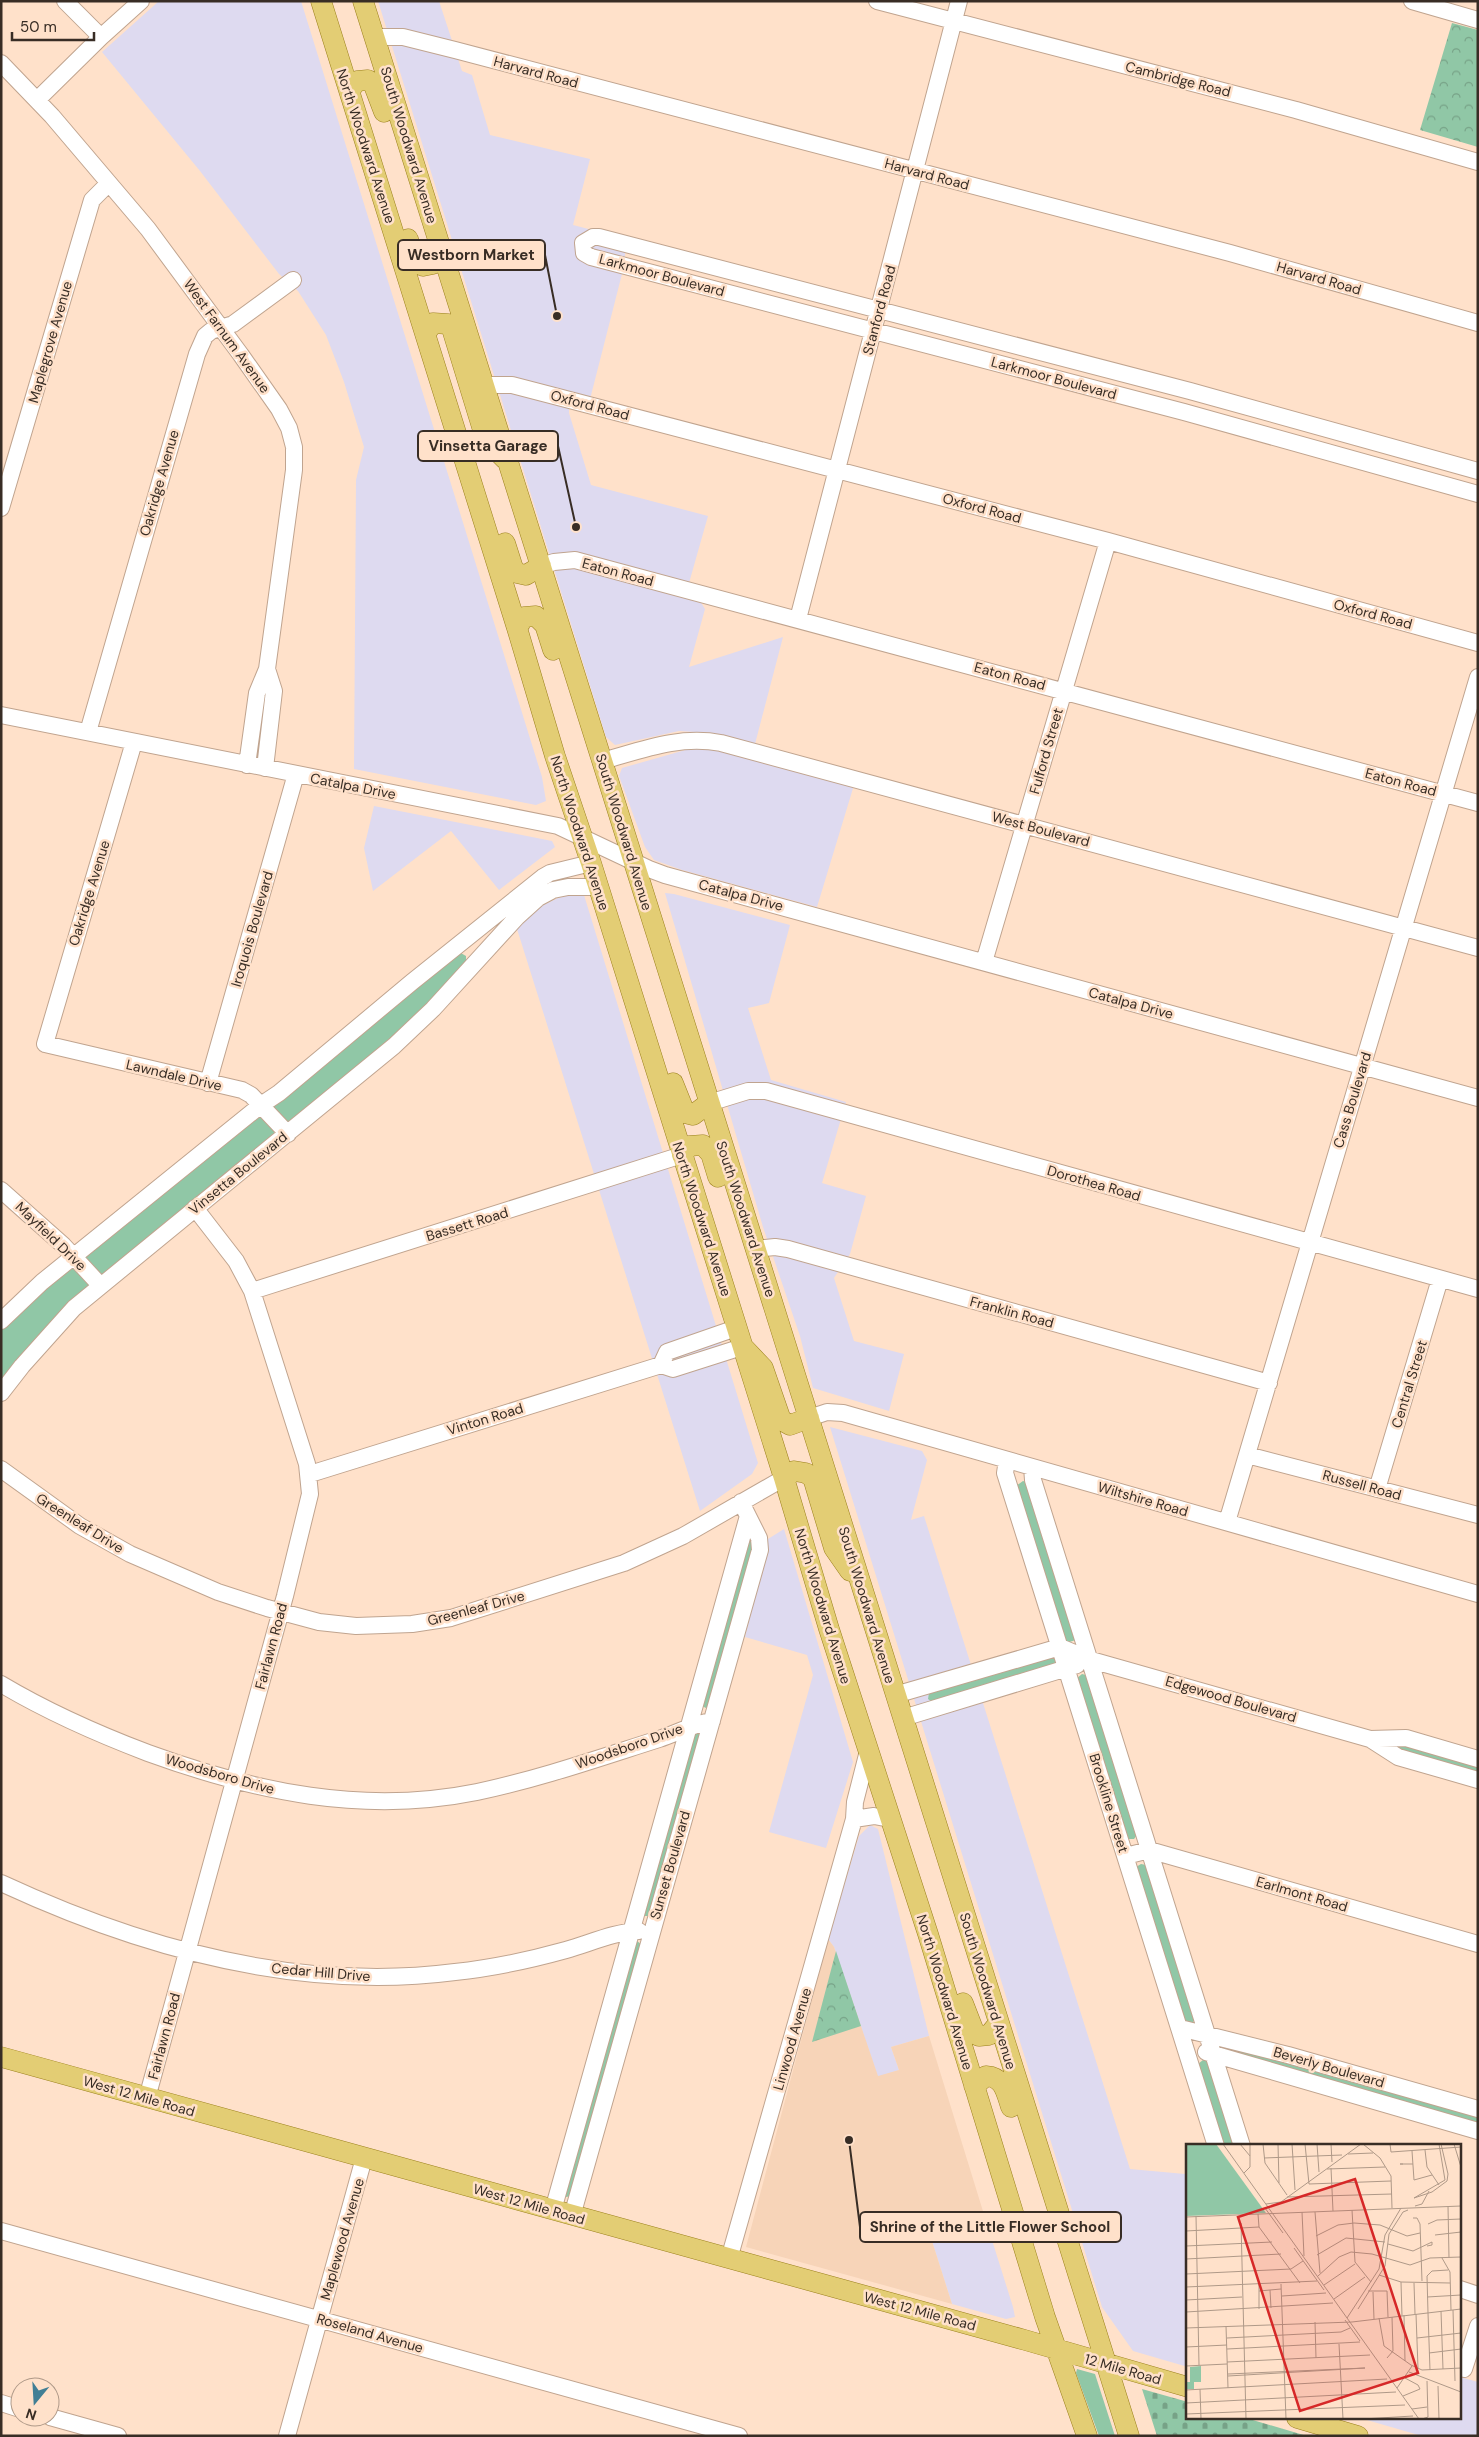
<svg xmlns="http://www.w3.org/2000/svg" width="1479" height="2437" font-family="'DM Sans',sans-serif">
<defs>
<pattern id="cemetery-stones" width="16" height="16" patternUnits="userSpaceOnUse" patternTransform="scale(1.25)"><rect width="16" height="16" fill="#90c7a6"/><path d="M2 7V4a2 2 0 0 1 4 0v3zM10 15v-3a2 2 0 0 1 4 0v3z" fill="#77a287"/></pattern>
<pattern id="park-crowns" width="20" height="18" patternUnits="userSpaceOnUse" patternTransform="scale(1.25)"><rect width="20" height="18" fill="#90c7a6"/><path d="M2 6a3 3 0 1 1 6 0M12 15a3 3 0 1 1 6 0" fill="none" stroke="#77a287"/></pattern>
</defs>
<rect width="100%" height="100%" fill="#ffe1ca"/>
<!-- commercial -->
<path fill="#dedaf0" d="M 159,1 L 301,1 L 542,777 L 546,801 L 536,805 L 354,769 L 356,480 L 364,447 L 344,382 L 326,335 L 298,291 L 279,274 L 200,171 L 102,52 Z
M 378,1 L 439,1 L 462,71 L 472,75 L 490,135 L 590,159 L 573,225 L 627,239 L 623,270 L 587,411 L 573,408 L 569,409 L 569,413 L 591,485 L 708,516 L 689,583 L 705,609 L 689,667 L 783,637 L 755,744 L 710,733 L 679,731 L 615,745 L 606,737 Z
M 703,745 L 854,785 L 817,907 L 682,870 L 654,860 L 645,847 L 619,776 L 622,768 Z
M 374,806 L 552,841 L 555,847 L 499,890 L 451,831 L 373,891 L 364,848 Z
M 578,893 L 584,895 L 758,1463 L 752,1474 L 700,1511 L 517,929 L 533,910 L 558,898 Z
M 665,893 L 674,894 L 790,925 L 769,1003 L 748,1008 L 771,1080 L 846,1102 L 822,1183 L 866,1196 L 850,1254 L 834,1278 L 854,1341 L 904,1354 L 889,1411 L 813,1388 L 800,1336 L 763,1227 Z
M 830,1427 L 922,1451 L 927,1460 L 911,1520 L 924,1516 L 1130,2169 L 1185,2174 L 1188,2183 L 1188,2367 L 1133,2351 L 1102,2307 Z
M 784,1529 L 853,1762 L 826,1848 L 769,1832 L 813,1675 L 807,1655 L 745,1637 L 768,1539 Z
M 870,1825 L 878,1829 L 929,2036 L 891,2047 L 899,2070 L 878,2077 L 834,1947 L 828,1939 L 859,1836 Z
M 986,2221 L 1013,2307 L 1015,2317 L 1006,2319 L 952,2304 L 931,2238 Z
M 1460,2377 L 1478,2382 L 1478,2436 L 1422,2436 L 1360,2418 L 1460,2418 Z"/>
<!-- built -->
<path fill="#f7d4b8" d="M 828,1939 L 834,1947 L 878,2076 L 899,2070 L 891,2047 L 929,2036 L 986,2221 L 931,2238 L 952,2304 L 746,2247 Z"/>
<!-- grass -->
<path fill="#90c7a6" d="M 459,952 L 466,956 L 466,964 L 389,1042 L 291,1122 L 287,1122 L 273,1108 L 273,1102 Z
M 257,1116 L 261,1117 L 274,1131 L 274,1136 L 102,1277 L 84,1258 Z
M 76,1267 L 91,1285 L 1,1383 L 1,1328 L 66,1268 Z
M 1023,1481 L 1027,1482 L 1076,1640 L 1066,1643 L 1016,1486 Z
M 750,1538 L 754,1546 L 708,1707 L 706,1708 L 702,1706 Z
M 1054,1654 L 1058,1664 L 932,1702 L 928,1699 L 929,1693 Z
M 1082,1674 L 1086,1675 L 1137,1835 L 1134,1839 L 1127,1839 L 1076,1679 Z
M 699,1732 L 701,1735 L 650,1916 L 644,1916 L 642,1914 L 691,1733 Z
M 1394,1741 L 1478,1764 L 1478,1775 L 1398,1752 Z
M 1141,1864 L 1146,1865 L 1196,2019 L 1191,2024 L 1185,2022 L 1136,1867 Z
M 637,1941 L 642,1945 L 571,2196 L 566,2197 L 563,2195 L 635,1942 Z
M 1221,2043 L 1478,2114 L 1478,2126 L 1221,2050 Z
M 1203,2060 L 1208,2061 L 1237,2146 L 1221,2146 L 1198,2064 Z
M 1077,2369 L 1095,2374 L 1115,2436 L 1099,2436 L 1076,2373 Z"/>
<!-- cemetery -->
<path fill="url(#cemetery-stones)" d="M 1142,2389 L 1188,2402 L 1188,2418 L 1246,2418 L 1307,2436 L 1157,2436 Z"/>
<!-- park -->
<path fill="url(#park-crowns)" d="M 1452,23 L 1478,30 L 1478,147 L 1420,130 Z
M 836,1951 L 861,2026 L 812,2042 Z"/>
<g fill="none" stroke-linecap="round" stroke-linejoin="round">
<!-- minor casing -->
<g stroke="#c0a48f" stroke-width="18">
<path id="minor" d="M 65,1 L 101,37
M 877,1 L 1296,110 L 1478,162
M 1412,1 L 1478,20
M 375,37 L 403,37 L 455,50 L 1230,253 L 1478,323
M 1,63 L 52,116 L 148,229 L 241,355 L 279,409 L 289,428 L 294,447 L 294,470 L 267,669 L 257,693 L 247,765
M 37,100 L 101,37 L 141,1
M 484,385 L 512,385 L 562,398 L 1108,541 L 1478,643
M 1478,471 L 1190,391 L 599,237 L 593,237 L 583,243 L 584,253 L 591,257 L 1184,412 L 1478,494
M 1,508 L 92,200 L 109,183
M 541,566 L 554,562 L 575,560 L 1478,803
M 798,619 L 959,1
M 1,715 L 558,826 L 649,869 L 665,875 L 1478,1098
M 88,732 L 197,354 L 205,336 L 211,331 L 233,324 L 293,280
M 134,742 L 45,1044 L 242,1090 L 251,1095 L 288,1134
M 602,761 C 642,750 679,735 721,743 L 1478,948
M 265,768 L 274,691 L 267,669
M 984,962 L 1108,541
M 208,1083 L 296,774
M 709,1103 L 748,1091 L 766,1091 L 1478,1289
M 1,1190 L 63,1245 L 100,1285
M 755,1249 L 775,1247 L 788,1249 L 1269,1383
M 252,1291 L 682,1155
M 1,1321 L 42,1282 L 261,1105 L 279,1093 L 412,982 L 543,877 L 550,873 L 591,863
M 661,1365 L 667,1352 L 736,1328
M 1,1393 L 22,1366 L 74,1308 L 394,1046 L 433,1009 L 517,917 L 538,898 L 553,890 L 568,887 L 599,887
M 809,1418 L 827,1412 L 843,1413 L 1478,1594
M 1247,1455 L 1478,1515
M 1007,1460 L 1005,1473 L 1216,2146
M 1032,1467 L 1033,1480 L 1242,2146
M 1,1469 L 80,1526 L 130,1554 L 218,1592 L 267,1608 L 319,1622 L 356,1626 L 412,1624 L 451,1618 L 624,1563 L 683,1536 L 784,1478
M 310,1474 L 661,1365 L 673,1369 L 742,1347
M 1377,1489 L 1440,1279
M 1227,1522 L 1478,677
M 1,1684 C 48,1712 98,1734 148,1753 C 255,1792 364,1815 477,1792 C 539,1779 599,1758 659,1739 C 677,1733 693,1724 712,1721
M 895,1695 L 1060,1647 L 1091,1660 L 1370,1739 L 1406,1738 L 1478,1759
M 903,1718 L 1077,1665
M 1370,1739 L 1398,1757 L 1478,1780
M 854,1819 L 874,1816 L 890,1819
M 1126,1856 L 1149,1850 L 1478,1944
M 1,1883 C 141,1948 300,1992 455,1972 C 493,1968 530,1960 566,1950 C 591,1943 614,1932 639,1931
M 1180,2028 L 1288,2055 L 1478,2109
M 1206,2052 L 1478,2131
M 147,2098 L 285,1596 L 310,1494 L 307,1464 L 252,1291 L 236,1261 L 195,1208
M 553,2210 L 748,1516
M 572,2216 L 760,1550 L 759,1538 L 741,1502
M 1,2231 L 739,2436
M 729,2259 L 854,1819 L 855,1802 L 868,1751
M 1460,2289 L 1478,2295
M 1464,2369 L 1478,2326
M 1,2403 L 20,2409
M 50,2417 L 118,2436
M 287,2436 L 364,2158"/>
</g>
<!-- major casing -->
<g stroke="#9b801c" stroke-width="21">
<path id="major" d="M 321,1 L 517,628 L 555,756 L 591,863 L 784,1478 L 829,1629 L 928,1934 L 1045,2317 L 1087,2436
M 363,1 L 1129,2436
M 349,91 L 357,81 L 368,80 L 373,83 L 384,112
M 408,239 L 414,259 L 423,266 L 433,264 L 443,254
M 425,334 L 433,323 L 448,324 L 452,329 L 486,440 L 505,459
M 505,543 L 513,568 L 517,573 L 526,575 L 541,566
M 517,628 L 524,617 L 536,616 L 545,625 L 553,650
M 673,1083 L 685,1113 L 693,1115 L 709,1103
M 682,1155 L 689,1146 L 703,1145 L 711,1154 L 718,1177
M 744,1348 L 763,1368 L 781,1420 L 790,1425 L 809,1418
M 784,1478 L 794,1471 L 806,1473 L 813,1478 L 834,1548 L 850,1571
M 963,2003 L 975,2034 L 979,2036 L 989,2035 L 998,2024
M 1,2057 L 1025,2340 L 1188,2387
M 974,2086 L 986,2076 C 1004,2077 1006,2092 1011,2107
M 1297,2418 L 1358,2436"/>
</g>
<!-- minor -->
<use href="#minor" stroke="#fff" stroke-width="16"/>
<!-- major -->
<use href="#major" stroke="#e3cd74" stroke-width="20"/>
</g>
<g text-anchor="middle" stroke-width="5" stroke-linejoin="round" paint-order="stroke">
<!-- street labels -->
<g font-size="14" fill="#382d25" stroke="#ffe1ca">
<text transform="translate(536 72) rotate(15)" y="5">Harvard Road</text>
<text transform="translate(1178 79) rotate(14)" y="5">Cambridge Road</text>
<text transform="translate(409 145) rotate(73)" y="5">South Woodward Avenue</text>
<text transform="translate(366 146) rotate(72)" y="5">North Woodward Avenue</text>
<text transform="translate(927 174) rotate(15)" y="5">Harvard Road</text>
<text transform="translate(662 275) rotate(15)" y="5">Larkmoor Boulevard</text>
<text transform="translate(1319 278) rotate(16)" y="5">Harvard Road</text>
<text transform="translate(879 310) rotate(-75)" y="5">Stanford Road</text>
<text transform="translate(227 336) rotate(54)" y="5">West Farnum Avenue</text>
<text transform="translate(50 342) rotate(-74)" y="5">Maplegrove Avenue</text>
<text transform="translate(1054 378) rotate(15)" y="5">Larkmoor Boulevard</text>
<text transform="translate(590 405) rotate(15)" y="5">Oxford Road</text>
<text transform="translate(159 483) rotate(-74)" y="5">Oakridge Avenue</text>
<text transform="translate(982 508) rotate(15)" y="5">Oxford Road</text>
<text transform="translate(618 572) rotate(15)" y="5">Eaton Road</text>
<text transform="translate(1373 614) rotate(15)" y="5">Oxford Road</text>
<text transform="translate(1010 676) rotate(15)" y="5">Eaton Road</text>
<text transform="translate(1046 751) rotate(-74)" y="5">Fulford Street</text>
<text transform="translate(1401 782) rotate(15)" y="5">Eaton Road</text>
<text transform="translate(353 786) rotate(11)" y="5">Catalpa Drive</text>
<text transform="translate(1041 829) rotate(15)" y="5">West Boulevard</text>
<text transform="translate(624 832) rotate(73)" y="5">South Woodward Avenue</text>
<text transform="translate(580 833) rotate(72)" y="5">North Woodward Avenue</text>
<text transform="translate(89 893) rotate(-73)" y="5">Oakridge Avenue</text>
<text transform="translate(741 895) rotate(15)" y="5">Catalpa Drive</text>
<text transform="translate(252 929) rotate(-74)" y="5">Iroquois Boulevard</text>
<text transform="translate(1131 1003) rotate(15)" y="5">Catalpa Drive</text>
<text transform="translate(174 1075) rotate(13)" y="5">Lawndale Drive</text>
<text transform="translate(1352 1100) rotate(-73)" y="5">Cass Boulevard</text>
<text transform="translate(238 1173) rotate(-39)" y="5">Vinsetta Boulevard</text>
<text transform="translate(1094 1183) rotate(16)" y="5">Dorothea Road</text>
<text transform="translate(702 1219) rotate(72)" y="5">North Woodward Avenue</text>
<text transform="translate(746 1219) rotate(72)" y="5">South Woodward Avenue</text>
<text transform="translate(467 1224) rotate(-17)" y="5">Bassett Road</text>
<text transform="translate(51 1236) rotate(44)" y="5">Mayfield Drive</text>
<text transform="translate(1012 1312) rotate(15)" y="5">Franklin Road</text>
<text transform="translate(1409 1384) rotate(-73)" y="5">Central Street</text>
<text transform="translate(485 1419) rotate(-17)" y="5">Vinton Road</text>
<text transform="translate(1362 1485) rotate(15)" y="5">Russell Road</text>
<text transform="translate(1143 1499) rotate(16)" y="5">Wiltshire Road</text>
<text transform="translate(80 1523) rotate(32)" y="5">Greenleaf Drive</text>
<text transform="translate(867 1605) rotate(73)" y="5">South Woodward Avenue</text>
<text transform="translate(823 1606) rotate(73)" y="5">North Woodward Avenue</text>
<text transform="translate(476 1608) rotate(-15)" y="5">Greenleaf Drive</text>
<text transform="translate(271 1646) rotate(-75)" y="5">Fairlawn Road</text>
<text transform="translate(1231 1699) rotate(16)" y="5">Edgewood Boulevard</text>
<text transform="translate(629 1746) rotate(-19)" y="5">Woodsboro Drive</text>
<text transform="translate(220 1774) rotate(16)" y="5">Woodsboro Drive</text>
<text transform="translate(1109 1803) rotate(73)" y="5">Brookline Street</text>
<text transform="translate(670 1865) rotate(-74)" y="5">Sunset Boulevard</text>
<text transform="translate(1302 1894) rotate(16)" y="5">Earlmont Road</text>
<text transform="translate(321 1972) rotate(5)" y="5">Cedar Hill Drive</text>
<text transform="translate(988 1991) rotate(73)" y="5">South Woodward Avenue</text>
<text transform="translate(945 1992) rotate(73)" y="5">North Woodward Avenue</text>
<text transform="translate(164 2036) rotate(-75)" y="5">Fairlawn Road</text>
<text transform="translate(792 2039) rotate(-74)" y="5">Linwood Avenue</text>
<text transform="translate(1329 2067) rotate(16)" y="5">Beverly Boulevard</text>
<text transform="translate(139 2096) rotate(16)" y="5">West 12 Mile Road</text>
<text transform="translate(529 2204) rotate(16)" y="5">West 12 Mile Road</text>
<text transform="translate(342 2239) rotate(-74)" y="5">Maplewood Avenue</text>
<text transform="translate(920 2311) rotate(15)" y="5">West 12 Mile Road</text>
<text transform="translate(370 2333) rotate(16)" y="5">Roseland Avenue</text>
<text transform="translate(1123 2369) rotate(16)" y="5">12 Mile Road</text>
</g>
</g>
<!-- overview -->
<g transform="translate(1186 2144)">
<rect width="275" height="275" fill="#ffe1ca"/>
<path d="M 0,0 L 30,0 L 80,69 L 0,72 Z" fill="#90c7a6"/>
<path d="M 15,222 L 15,238 L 8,238 L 8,245 L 0,245 L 0,238 L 4,238 L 4,223 Z" fill="#90c7a6"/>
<path fill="none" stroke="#af9988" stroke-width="1" d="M 37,0 L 233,275M 54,0 L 64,12M 77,0 L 79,19 L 101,51M 92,0 L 93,39M 106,0 L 109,46M 119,0 L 123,40 L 205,37M 131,0 L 133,28M 145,0 L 146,18M 177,0 L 194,14 L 205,32 L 206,64M 204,0 L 205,8 L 275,3M 253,0 L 259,36 L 228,54 L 246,48 L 261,37 L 262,30 L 255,0M 268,0 L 275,23M 239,6 L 241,23 L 253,41M 226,7 L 228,36 L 246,31M 162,10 L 187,9M 78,14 L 156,11M 217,20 L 214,20 L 227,20M 145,24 L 147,67M 141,25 L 199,23M 58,29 L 64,23 L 64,0M 101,53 L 206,50M 80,60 L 95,58 L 175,0M 229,62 L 236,60 L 243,47M 262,62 L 263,114M 79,64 L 97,89M 166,66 L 169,118 L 185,138M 116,68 L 118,112M 129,68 L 134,129M 72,70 L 73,83 L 114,139M 10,72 L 13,221M 0,73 L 275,62M 227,74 L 231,74 L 234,80 L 236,137M 55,79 L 60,275M 242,80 L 251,76 L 275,75M 0,87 L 73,83M 249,91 L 275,88M 130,92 L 152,81 L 168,79 L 194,81 L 221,92 L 234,89M 202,100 L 227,107 L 246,98 L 246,101 L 241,102M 0,102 L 86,98M 108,104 L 138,146M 131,111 L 160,94 L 199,98M 256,114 L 264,128 L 265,166M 0,115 L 95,110M 0,130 L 105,125 L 117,117M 193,131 L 215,138 L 264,139M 132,132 L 153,113 L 165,108 L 186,110 L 224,121 L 244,114 L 275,113M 215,138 L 216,172M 228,139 L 229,170M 73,140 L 73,165M 95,140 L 100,275M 138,141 L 169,120M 0,143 L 131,137M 84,146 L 85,164M 73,147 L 95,145M 182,147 L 201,147 L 202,173M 187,148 L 188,175M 96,152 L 140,149M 241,153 L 275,151M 148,155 L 179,133M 0,156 L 56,153M 172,165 L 199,122 L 203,90 L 217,68 L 222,66M 267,166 L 269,237M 255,167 L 257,225M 0,168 L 147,159M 242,169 L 241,132 L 246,127 L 262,126M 242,169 L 244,226M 230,170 L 232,224M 218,171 L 219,217M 161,174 L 193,125 L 199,91 L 215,64M 193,174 L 198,202 L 225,221 L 236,226 L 275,224M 159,176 L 174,197M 129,178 L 130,214M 40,182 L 42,244M 0,184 L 166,178 L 275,165M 41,194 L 155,188 L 164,184M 231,194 L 275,189M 153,200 L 157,275M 0,203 L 41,201M 41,205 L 174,198M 243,209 L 275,205M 201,214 L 207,207 L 206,173M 41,218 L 184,211M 0,222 L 41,220M 223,228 L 275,248M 42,230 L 179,224 L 42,232M 252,242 L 253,275M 211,244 L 226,222M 14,245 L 15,275M 0,246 L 201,235M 217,252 L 234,245 L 232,241 L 219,234M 0,259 L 210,248M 226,265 L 241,263M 0,270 L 219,261M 177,275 L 227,272M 236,275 L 242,273 L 241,237"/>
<path fill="#d62828" fill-opacity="0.15" stroke="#d62828" stroke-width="2.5" d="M 169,35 L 232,229 L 114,267 L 52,73 Z"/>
<rect width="275" height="275" fill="none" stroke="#382d25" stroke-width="2.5"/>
</g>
<!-- callouts -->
<path fill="none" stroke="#382d25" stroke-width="2" d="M557 316L545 255M576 527L558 446M849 2140L860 2227"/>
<g fill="#382d25" stroke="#ffe1ca" stroke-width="2">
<circle cx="557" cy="316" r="5"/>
<circle cx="576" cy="527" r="5"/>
<circle cx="849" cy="2140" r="5"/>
</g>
<g fill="#ffe1ca" stroke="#382d25" stroke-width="2">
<rect x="398" y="240" width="147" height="30" rx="5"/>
<rect x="418" y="431" width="140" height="30" rx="5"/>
<rect x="860" y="2212" width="261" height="30" rx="5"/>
</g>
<g font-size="15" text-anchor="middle" font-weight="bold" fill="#382d25">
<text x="471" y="260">Westborn Market</text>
<text x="488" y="451">Vinsetta Garage</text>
<text x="990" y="2232">Shrine of the Little Flower School</text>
</g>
<!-- border -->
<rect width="1479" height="2437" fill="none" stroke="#382d25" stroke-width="5"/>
<!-- north arrow -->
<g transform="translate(35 2402) rotate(198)"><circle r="24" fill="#ffe1ca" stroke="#af9988"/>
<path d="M0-4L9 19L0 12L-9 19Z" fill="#427f95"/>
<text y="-8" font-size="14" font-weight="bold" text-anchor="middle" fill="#382d25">N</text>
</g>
<!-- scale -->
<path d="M12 32v8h82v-8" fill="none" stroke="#382d25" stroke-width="2.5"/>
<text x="20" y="32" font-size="15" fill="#382d25" stroke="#ffe1ca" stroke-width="4" paint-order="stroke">50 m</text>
</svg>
